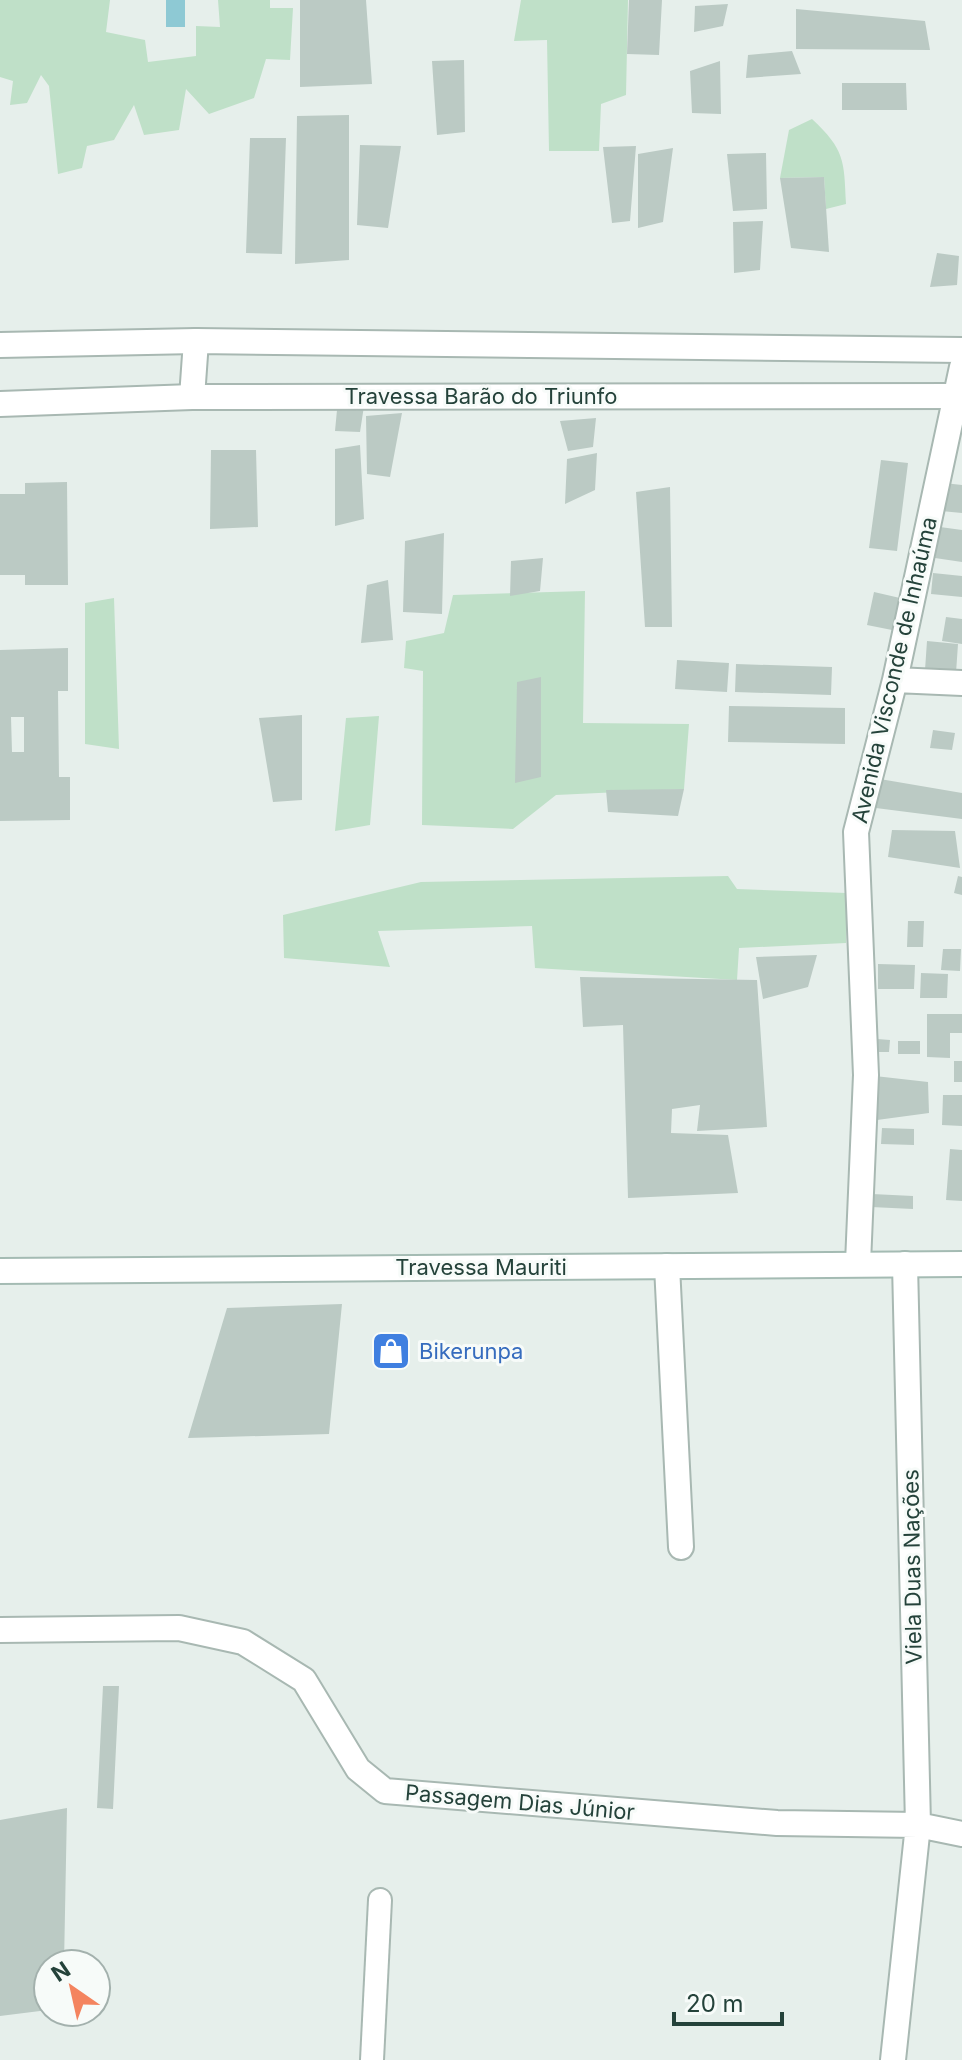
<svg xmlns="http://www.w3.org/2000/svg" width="962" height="2060" font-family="Inter,sans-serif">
<rect width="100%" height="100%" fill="#e6efeb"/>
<!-- green -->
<path fill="#bfe0c8" d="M 0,0 L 110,0 L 106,32 L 145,40 L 148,62 L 196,56 L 196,26 L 220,27 L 218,0 L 270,0 L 270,8 L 293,8 L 290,60 L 266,59 L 254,98 L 209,114 L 186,89 L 179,130 L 144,135 L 134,105 L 114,140 L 87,146 L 82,168 L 58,174 L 49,86 L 41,75 L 27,103 L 10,105 L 13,81 L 0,77 Z
M 521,0 L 628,0 L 626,95 L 601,104 L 599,151 L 549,151 L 547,40 L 514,41 Z
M 812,119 C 845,150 844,160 846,204 L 826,209 L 824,177 L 780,178 L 789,130 Z
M 585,591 L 583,723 L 689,724 L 684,789 L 556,795 L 513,829 L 422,825 L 423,671 L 404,668 L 406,641 L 444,633 L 453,595 Z
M 114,598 L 119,749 L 85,744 L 85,603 Z
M 379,716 L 370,825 L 335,831 L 346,718 Z
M 728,876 L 737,889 L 847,893 L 846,943 L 739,948 L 737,980 L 535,968 L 532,926 L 378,931 L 390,967 L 284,958 L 283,915 L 421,882 Z"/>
<!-- water -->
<path fill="#8ec9d4" d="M 166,0 L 185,0 L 185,27 L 166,27 Z"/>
<!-- building -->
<path fill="#bbcac4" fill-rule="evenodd" d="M 300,0 L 366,0 L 372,84 L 300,87 Z
M 629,0 L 662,0 L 659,55 L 627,54 Z
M 728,4 L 723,26 L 694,32 L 695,6 Z
M 796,9 L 925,21 L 930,50 L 796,49 Z
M 792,51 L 801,74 L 746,78 L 748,55 Z
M 464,60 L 465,132 L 437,135 L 432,61 Z
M 720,61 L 721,114 L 692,113 L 690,71 Z
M 842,83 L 906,83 L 907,110 L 842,110 Z
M 349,115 L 349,260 L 295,264 L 297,116 Z
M 250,138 L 286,138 L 282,254 L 246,253 Z
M 360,145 L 401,146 L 388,228 L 357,225 Z
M 636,146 L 630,221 L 612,223 L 603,147 Z
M 673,148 L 663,222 L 638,228 L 638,154 Z
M 766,153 L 767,209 L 733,211 L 727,154 Z
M 824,177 L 829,252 L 791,248 L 780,178 Z
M 763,221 L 760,270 L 734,273 L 733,222 Z
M 937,253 L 959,256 L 957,285 L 930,287 Z
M 364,406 L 360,432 L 335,431 L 337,410 Z
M 402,413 L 390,477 L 367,474 L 366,416 Z
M 596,418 L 593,447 L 568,451 L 560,421 Z
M 360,445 L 364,519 L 335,526 L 335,449 Z
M 211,450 L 256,450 L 258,527 L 210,529 Z
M 597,453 L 595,490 L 565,504 L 567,459 Z
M 881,460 L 908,463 L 897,551 L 869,548 Z
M 67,482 L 68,585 L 25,585 L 25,575 L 0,575 L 0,494 L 25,494 L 25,483 Z
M 944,483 L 962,485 L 962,513 L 941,511 Z
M 670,487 L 672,627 L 645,627 L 636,492 Z
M 940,527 L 962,530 L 962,562 L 935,558 Z
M 444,533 L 442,614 L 403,612 L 405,541 Z
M 543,558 L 540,591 L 510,596 L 511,561 Z
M 933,573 L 962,576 L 962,597 L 931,594 Z
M 388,580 L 393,640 L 361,643 L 367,585 Z
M 874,592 L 900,598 L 892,630 L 867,625 Z
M 946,617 L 962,619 L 962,644 L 942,641 Z
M 927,641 L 958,644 L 956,673 L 925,670 Z
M 68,648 L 68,691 L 58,691 L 59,777 L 70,777 L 70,820 L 0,821 L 0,650 ZM 11,717 L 24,717 L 24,752 L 12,752 Z
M 677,660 L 729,663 L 727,692 L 675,689 Z
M 736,664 L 832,667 L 831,695 L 735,692 Z
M 541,677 L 541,777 L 515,783 L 517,682 Z
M 729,706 L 845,708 L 845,744 L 728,742 Z
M 302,715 L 302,800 L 273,802 L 259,718 Z
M 933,730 L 955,733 L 952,750 L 930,748 Z
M 874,778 L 962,793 L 962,819 L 868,807 Z
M 684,789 L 678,816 L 608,812 L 606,790 Z
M 892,830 L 955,831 L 960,868 L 888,857 Z
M 958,876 L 962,877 L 962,895 L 954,893 Z
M 908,921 L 924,921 L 923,947 L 907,947 Z
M 943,949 L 961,949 L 960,971 L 941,970 Z
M 817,955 L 808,987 L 763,999 L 756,957 Z
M 878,964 L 915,965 L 914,989 L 878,989 Z
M 921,973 L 948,974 L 947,998 L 920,998 Z
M 580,977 L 757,980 L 767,1127 L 697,1131 L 700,1105 L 672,1109 L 671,1133 L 728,1135 L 738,1193 L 628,1198 L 623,1025 L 583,1027 Z
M 927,1014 L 962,1014 L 962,1033 L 950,1033 L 950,1058 L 927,1057 Z
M 877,1039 L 890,1040 L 889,1052 L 876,1052 Z
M 898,1041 L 920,1041 L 920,1054 L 898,1054 Z
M 954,1061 L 962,1061 L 962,1082 L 954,1082 Z
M 866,1075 L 928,1082 L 929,1113 L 877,1120 Z
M 943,1095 L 962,1095 L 962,1126 L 942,1125 Z
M 882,1128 L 914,1129 L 914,1145 L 881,1144 Z
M 950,1149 L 962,1150 L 962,1201 L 946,1200 Z
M 872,1194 L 913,1196 L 913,1209 L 871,1207 Z
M 342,1304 L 329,1434 L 188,1438 L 227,1308 Z
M 103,1686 L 119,1686 L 113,1809 L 97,1808 Z
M 67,1808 L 64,1964 L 48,1964 L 48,2010 L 0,2016 L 0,1820 Z"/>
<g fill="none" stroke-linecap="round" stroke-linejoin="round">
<!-- service casing -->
<g stroke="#a8b8b2" stroke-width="26">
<path id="service" d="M 372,2060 L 380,1900"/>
</g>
<!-- minor casing -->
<g stroke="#a8b8b2" stroke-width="28">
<path id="minor" d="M 192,397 L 196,341
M 895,680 L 962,683
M 858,1263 L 866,1075 L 856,832 L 895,680 L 962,367
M 905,1264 L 918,1825 L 962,1834
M 667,1266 L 681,1547
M 0,1630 L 179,1628 L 243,1642 L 304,1680 L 358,1769 L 385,1791 L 777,1823 L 918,1825 L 893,2060"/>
</g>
<!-- tertiary casing -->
<g stroke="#a8b8b2" stroke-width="28">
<path id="tertiary" d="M 0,345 L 196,341 L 962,350
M 0,404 L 192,397 L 962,396"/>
</g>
<!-- secondary casing -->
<g stroke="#a4bbb3" stroke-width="28">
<path id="secondary" d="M 0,1271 L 962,1264"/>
</g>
<!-- service -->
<use href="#service" stroke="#fff" stroke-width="22"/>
<!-- minor -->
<use href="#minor" stroke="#fff" stroke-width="24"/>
<!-- tertiary -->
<use href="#tertiary" stroke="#fff" stroke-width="24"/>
<!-- secondary -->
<use href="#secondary" stroke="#fff" stroke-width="24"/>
</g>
<!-- icons -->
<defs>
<g id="shop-square" transform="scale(2)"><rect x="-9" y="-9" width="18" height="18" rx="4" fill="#3f7fe0" stroke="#f7fbf9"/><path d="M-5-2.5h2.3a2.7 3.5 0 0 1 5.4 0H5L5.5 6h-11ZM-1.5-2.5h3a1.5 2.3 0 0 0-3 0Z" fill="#fff"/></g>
</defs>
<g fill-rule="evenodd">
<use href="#shop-square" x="391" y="1351"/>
</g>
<g text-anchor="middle" stroke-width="6" stroke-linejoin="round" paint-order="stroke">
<!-- street labels -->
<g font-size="22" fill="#24423a" stroke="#f7fbf9">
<text x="481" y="404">Travessa Barão do Triunfo</text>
<text transform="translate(894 670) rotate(-77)" y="8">Avenida Visconde de Inhaúma</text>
<text x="481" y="1275">Travessa Mauriti</text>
<text transform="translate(912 1567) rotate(-91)" y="8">Viela Duas Nações</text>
<text transform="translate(520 1802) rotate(5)" y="8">Passagem Dias Júnior</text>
</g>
<!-- shop labels -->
<g font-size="22" fill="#366cbe" stroke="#f7fbf9" text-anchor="start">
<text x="419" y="1359">Bikerunpa</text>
</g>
</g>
<!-- north arrow -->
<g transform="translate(72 1988) rotate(326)"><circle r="38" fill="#f7fbf9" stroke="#a3b1ad" stroke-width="2"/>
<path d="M0-6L14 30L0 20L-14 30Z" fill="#f4845f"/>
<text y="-12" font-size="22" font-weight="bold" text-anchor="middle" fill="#24423a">N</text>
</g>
<!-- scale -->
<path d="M674 2012v12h108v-12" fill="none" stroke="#24423a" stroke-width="4"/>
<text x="686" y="2012" font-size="24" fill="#24423a" stroke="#f7fbf9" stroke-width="6" paint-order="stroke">20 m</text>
</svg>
